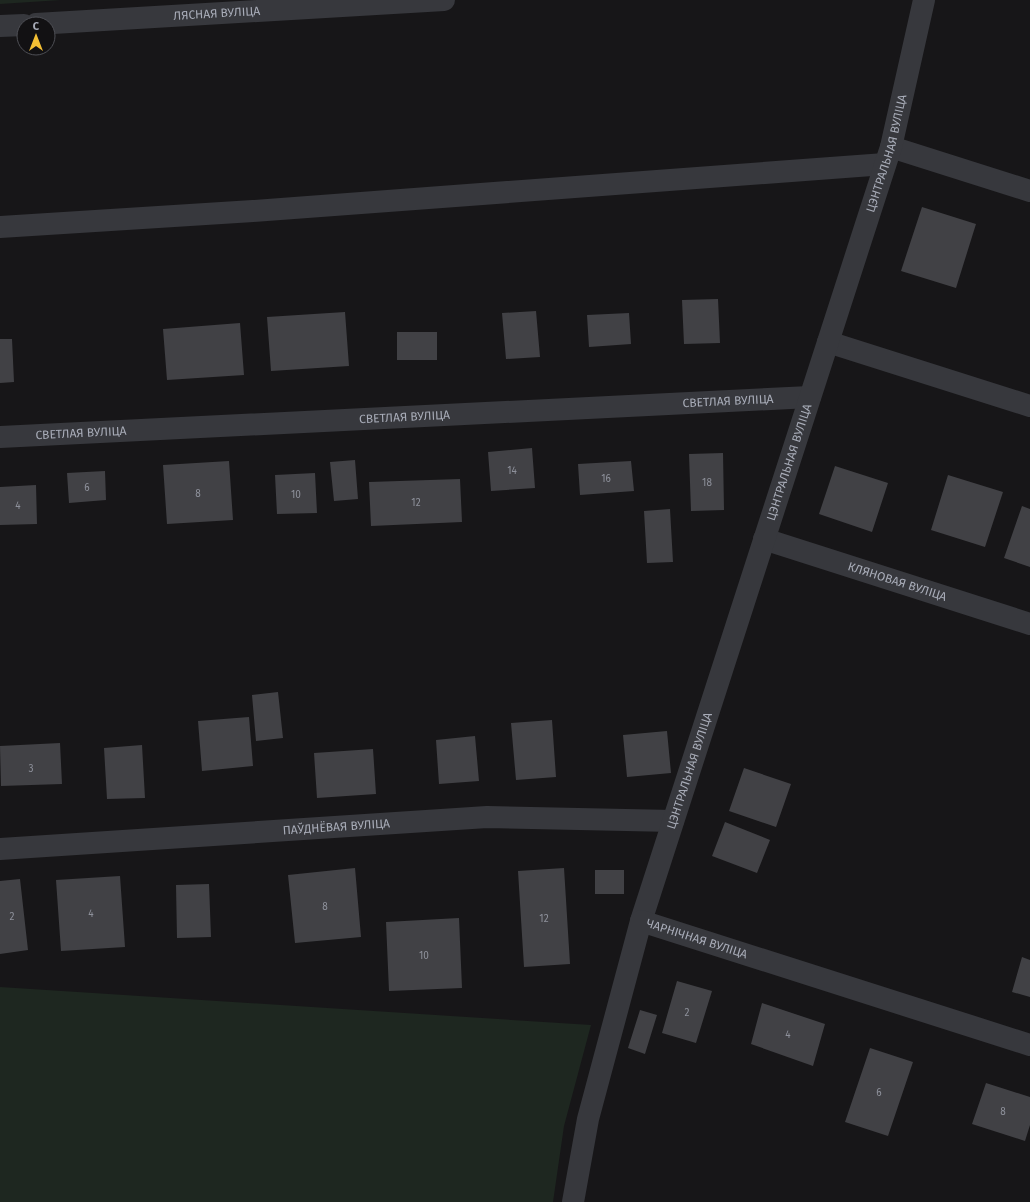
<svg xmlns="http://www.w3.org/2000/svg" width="1030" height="1202" font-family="'Fira Sans',sans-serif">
<rect width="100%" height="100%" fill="#171618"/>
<!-- green -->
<path fill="#1e2720" d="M 0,0 L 61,0 L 0,4 Z
M 0,987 L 591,1025 L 564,1126 L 553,1202 L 0,1202 Z"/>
<!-- building -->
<path fill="#414145" d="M 922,207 L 976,224 L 956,288 L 901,271 Z
M 718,299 L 720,343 L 684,344 L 682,300 Z
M 536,311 L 540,357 L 506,359 L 502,313 Z
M 345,312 L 349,366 L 271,371 L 267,317 Z
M 629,313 L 631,344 L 589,347 L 587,315 Z
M 240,323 L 244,375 L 167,380 L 163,329 Z
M 397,332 L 437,332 L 437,360 L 397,360 Z
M 0,339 L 12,339 L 14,382 L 0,383 Z
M 532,448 L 535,488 L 491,491 L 488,452 Z
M 723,453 L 724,510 L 691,511 L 689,454 Z
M 355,460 L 358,499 L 334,501 L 330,462 Z
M 229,461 L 233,520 L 167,524 L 163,465 Z
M 631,461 L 634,491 L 580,495 L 578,464 Z
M 835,466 L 888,483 L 872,532 L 819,514 Z
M 105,471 L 106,500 L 69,503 L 67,473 Z
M 315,473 L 317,513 L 277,514 L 275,475 Z
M 948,475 L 1003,492 L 985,547 L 931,530 Z
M 460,479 L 462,522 L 371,526 L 369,482 Z
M 36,485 L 37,524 L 0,525 L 0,487 Z
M 1022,506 L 1030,509 L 1030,567 L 1004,558 Z
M 670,509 L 673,562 L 647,563 L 644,511 Z
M 278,692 L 283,738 L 256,741 L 252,695 Z
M 249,717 L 253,766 L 202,771 L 198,721 Z
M 552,720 L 556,777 L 516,780 L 511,723 Z
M 667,731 L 671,773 L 627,777 L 623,735 Z
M 475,736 L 479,781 L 439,784 L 436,740 Z
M 60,743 L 62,784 L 1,786 L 0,746 Z
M 142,745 L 145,798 L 107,799 L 104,748 Z
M 373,749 L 376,794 L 317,798 L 314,753 Z
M 744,768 L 791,784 L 776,827 L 729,811 Z
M 725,822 L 770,840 L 757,873 L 712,856 Z
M 355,868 L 361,937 L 295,943 L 288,875 Z
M 564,868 L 570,964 L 524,967 L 518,871 Z
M 595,870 L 624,870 L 624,894 L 595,894 Z
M 120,876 L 125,947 L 61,951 L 56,880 Z
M 20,879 L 28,950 L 0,954 L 0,881 Z
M 209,884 L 211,937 L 177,938 L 176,885 Z
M 459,918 L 462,988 L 389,991 L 386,922 Z
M 1022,957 L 1030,960 L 1030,997 L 1012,992 Z
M 677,981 L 712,991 L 696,1043 L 662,1033 Z
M 762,1003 L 825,1024 L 813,1066 L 751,1044 Z
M 640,1010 L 657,1015 L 645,1054 L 628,1048 Z
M 870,1048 L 913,1062 L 888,1136 L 845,1122 Z
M 986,1083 L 1030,1097 L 1030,1125 L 1025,1141 L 972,1124 Z"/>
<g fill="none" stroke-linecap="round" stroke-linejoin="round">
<!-- minor -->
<g stroke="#37383d" stroke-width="22">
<path id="s1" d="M 36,24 L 444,0"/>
<path d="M 0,26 L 24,25"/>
<path d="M 891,147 L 1030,191"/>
<path d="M 0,227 L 253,211 L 885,164"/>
<path d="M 828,342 L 1030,406"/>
<path id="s2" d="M 0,437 L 810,397"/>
<path id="s3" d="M 764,539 L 1030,624"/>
<path id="s4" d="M 0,849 L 487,817 L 673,821"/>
<path id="s5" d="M 641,921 L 891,147 L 924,0"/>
<path id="s6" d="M 573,1202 L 588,1119 L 641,921 L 1030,1045"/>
</g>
</g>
<g text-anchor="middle" stroke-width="4" stroke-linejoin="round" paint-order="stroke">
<!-- number labels -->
<g font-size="10" fill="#8e919b">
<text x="512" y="474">14</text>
<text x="606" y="482">16</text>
<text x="707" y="486">18</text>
<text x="87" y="491">6</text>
<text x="198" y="497">8</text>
<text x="296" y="498">10</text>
<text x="416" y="506">12</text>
<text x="18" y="509">4</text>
<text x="31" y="772">3</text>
<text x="325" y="910">8</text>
<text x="91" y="917">4</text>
<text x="12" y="920">2</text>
<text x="544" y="922">12</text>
<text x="424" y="959">10</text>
<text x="687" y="1016">2</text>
<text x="788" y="1038">4</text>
<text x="879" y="1096">6</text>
<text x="1003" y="1115">8</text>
</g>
<!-- street labels -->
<g font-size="12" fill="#a8acb8" stroke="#121113">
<text dy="4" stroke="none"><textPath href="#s1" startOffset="181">ЛЯСНАЯ ВУЛІЦА</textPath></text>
<text dy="4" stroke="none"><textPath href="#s5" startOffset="806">ЦЭНТРАЛЬНАЯ ВУЛІЦА</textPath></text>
<text dy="4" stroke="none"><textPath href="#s2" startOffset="729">СВЕТЛАЯ ВУЛІЦА</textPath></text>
<text dy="4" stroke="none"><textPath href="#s2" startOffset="405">СВЕТЛАЯ ВУЛІЦА</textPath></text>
<text dy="4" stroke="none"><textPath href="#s2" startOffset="81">СВЕТЛАЯ ВУЛІЦА</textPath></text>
<text dy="4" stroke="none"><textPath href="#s5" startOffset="482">ЦЭНТРАЛЬНАЯ ВУЛІЦА</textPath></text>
<text dy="4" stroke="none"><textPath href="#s3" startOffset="140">КЛЯНОВАЯ ВУЛІЦА</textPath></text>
<text dy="4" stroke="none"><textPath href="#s5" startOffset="158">ЦЭНТРАЛЬНАЯ ВУЛІЦА</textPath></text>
<text dy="4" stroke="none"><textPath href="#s4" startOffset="337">ПАЎДНЁВАЯ ВУЛІЦА</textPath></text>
<text dy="4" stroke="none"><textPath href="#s6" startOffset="348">ЧАРНІЧНАЯ ВУЛІЦА</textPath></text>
</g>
</g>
<!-- north arrow -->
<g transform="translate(36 36)"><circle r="19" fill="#121113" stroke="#4e4f55"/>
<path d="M0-3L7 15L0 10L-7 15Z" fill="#f3bf34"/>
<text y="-6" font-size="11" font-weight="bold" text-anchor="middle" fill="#a8acb8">С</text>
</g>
</svg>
